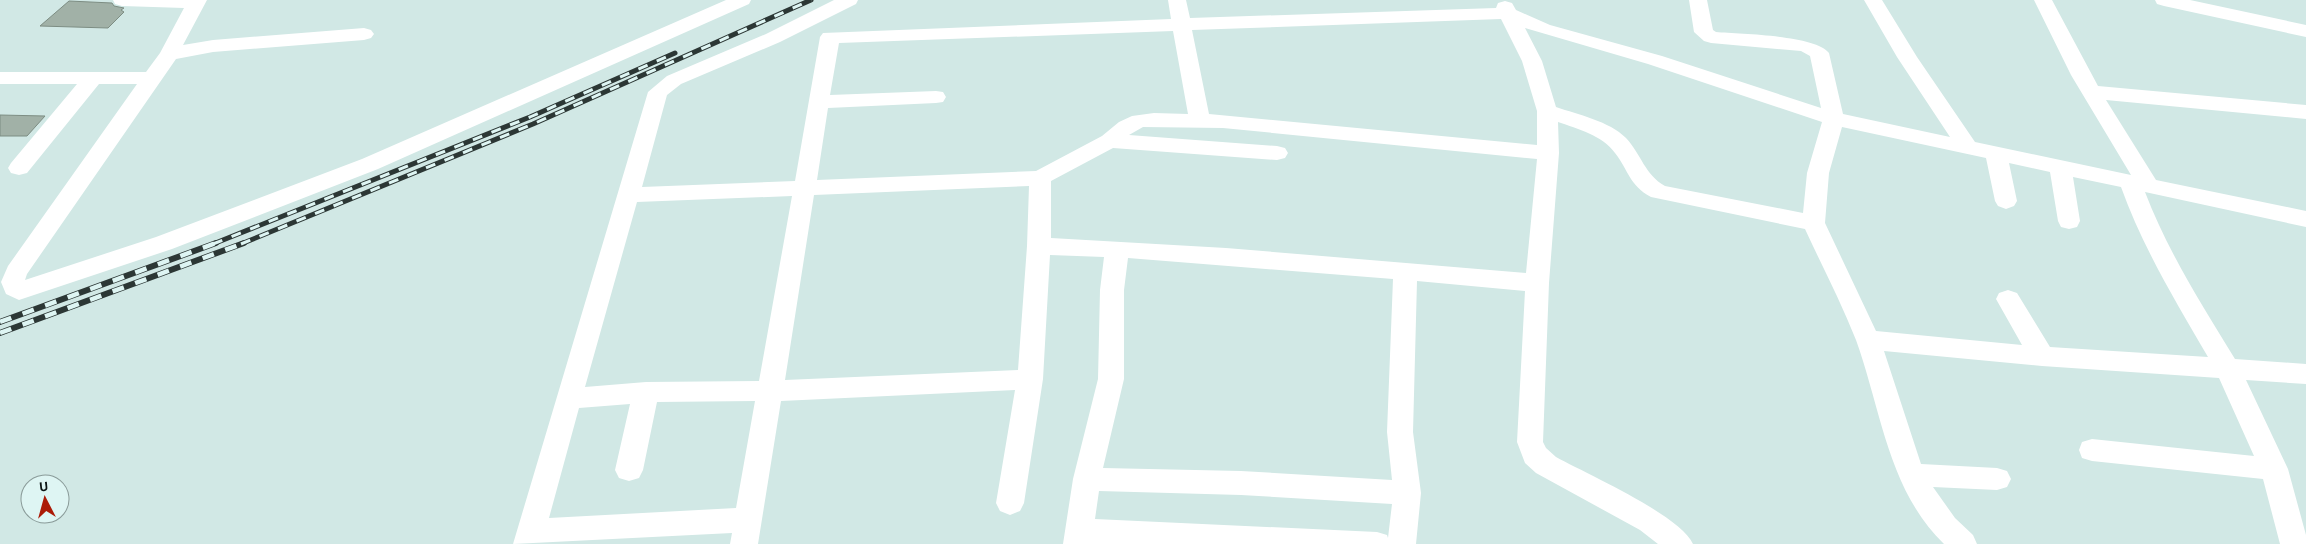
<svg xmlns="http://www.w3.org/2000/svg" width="2306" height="544" font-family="'Alegreya Sans',sans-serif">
<rect width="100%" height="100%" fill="#d1e8e5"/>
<!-- building -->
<path fill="#a1b1a7" stroke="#7d8d83" d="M 69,1 L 112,3 L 114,6 L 124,8 L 121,10 L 124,12 L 108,28 L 40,26 Z
M 0,115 L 45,116 L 27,136 L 0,136 Z"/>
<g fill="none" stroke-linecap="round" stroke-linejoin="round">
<!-- minor -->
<path fill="#fff" fill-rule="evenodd" d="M 113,0 L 207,0 L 183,45 L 213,40 L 364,28 L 371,30 L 374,34 L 371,38 L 364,40 L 213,52 L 176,59 L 27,274 L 25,280 L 156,237 L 362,159 L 726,0 L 751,0 L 749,4 L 378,169 L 172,249 L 19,300 L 6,294 L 1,282 L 8,266 L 137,84 L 99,84 L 27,173 L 19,175 L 11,173 L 8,168 L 11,163 L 77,84 L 0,84 L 0,72 L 146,72 L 160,53 L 184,8 L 122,6 L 115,4 Z
M 834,0 L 858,0 L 856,4 L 780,42 L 681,84 L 667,95 L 642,187 L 795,181 L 820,37 L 823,33 L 1171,19 L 1168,0 L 1186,0 L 1190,18 L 1496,8 L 1498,3 L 1505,1 L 1512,3 L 1516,10 L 1550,25 L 1662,56 L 1821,108 L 1810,56 L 1801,51 L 1711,43 L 1704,41 L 1694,32 L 1689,0 L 1707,0 L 1713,30 L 1716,32 C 1740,34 1816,35 1829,53 L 1843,114 L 1950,137 L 1897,57 L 1864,0 L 1882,0 L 1917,57 L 1975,142 L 2131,175 L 2071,75 L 2034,0 L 2052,0 L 2098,86 L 2306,105 L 2306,119 L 2106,100 L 2156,180 L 2306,211 L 2306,227 L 2145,192 C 2168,252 2202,305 2235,359 L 2306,364 L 2306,384 L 2246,380 L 2288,469 L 2306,535 L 2306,544 L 2280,544 L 2263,479 L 2092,461 L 2082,458 L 2079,450 L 2082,442 L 2092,439 L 2254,456 L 2219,378 L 2042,366 L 1884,351 L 1921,464 L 1997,468 L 2007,471 L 2011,479 L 2007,487 L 1997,490 L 1933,487 L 1955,518 L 1973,535 L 1977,544 L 1944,544 C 1888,490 1881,409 1856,340 C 1841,302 1822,266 1805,229 L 1651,197 C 1629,185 1629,171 1615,153 C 1602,135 1578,129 1558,122 L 1559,153 L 1549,283 L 1543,442 L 1546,448 L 1556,457 C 1587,474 1680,515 1693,544 L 1658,544 L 1640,530 L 1536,473 L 1525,463 L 1517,442 L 1525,291 L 1417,281 L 1413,432 L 1421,493 L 1416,544 L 1063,544 L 1073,479 L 1098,379 L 1100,290 L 1104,257 L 1050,255 L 1043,379 L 1024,503 L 1020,511 L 1010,515 L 1000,511 L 996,503 L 1015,390 L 781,401 L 758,544 L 730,544 L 732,533 L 513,544 L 648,92 L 667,76 L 766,34 ZM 1501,19 L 1522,61 L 1537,111 L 1537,145 L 1209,114 L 1192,30 ZM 1525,28 L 1648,64 L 1822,122 L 1807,173 L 1803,213 L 1665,186 C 1645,175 1641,154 1626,138 C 1609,121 1579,115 1556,107 L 1542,61 ZM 1173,31 L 1188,114 L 1154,113 L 1132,116 L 1119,122 L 1102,136 L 1036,171 L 817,180 L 828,108 L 936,103 L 943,102 L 946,97 L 943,92 L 936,91 L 830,95 L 839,43 ZM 1143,127 L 1223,128 L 1537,159 L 1526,273 L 1226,248 L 1051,238 L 1051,181 L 1113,148 L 1277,160 L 1285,158 L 1288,153 L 1285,148 L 1277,146 L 1129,135 ZM 1842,127 L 1986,158 L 1995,201 L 1998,206 L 2006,209 L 2014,206 L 2017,201 L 2009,163 L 2050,172 L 2058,221 L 2061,227 L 2069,229 L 2077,227 L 2080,221 L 2073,177 L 2121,187 C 2143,248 2176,302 2208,357 L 2050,347 L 2017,293 L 2008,290 L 1999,293 L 1996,299 L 2022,345 L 1876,331 L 1825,223 L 1829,173 ZM 1029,186 L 1027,246 L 1018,370 L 785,380 L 814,195 ZM 792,196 L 759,381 L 646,382 L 585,387 L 637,202 ZM 1128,258 L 1393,279 L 1387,432 L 1392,480 L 1241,471 L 1103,468 L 1124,379 L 1124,290 ZM 755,401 L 736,508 L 549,518 L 579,408 L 630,404 L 615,470 L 619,478 L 629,481 L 639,478 L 643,470 L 657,402 ZM 1099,491 L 1241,495 L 1392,504 L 1388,538 L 1387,535 L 1377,532 L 1095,519 Z
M 2155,0 L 2190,0 L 2306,25 L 2306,37 L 2164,6 L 2157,4 Z"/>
<!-- rail-far1 casing -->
<g stroke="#2c3735" stroke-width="5">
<path id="rail-far1" d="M 213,244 L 530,117 L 675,53
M 241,244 L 533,124 L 811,0"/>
</g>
<!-- rail casing -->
<g stroke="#2c3735" stroke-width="6">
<path id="rail" d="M 0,322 L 216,243
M 0,333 L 244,243"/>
</g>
<!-- rail-far1 -->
<use href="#rail-far1" stroke="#def5f3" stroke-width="3" stroke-dasharray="10" stroke-linecap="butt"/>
<!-- rail -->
<use href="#rail" stroke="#def5f3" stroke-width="4.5" stroke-dasharray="12" stroke-linecap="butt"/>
</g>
<!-- north arrow -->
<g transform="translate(45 499) rotate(354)"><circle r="24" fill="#def5f3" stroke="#8a9b99"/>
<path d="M0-4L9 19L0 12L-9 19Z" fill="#ab1b07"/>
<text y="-8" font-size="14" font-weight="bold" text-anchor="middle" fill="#0c1413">U</text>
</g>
</svg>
